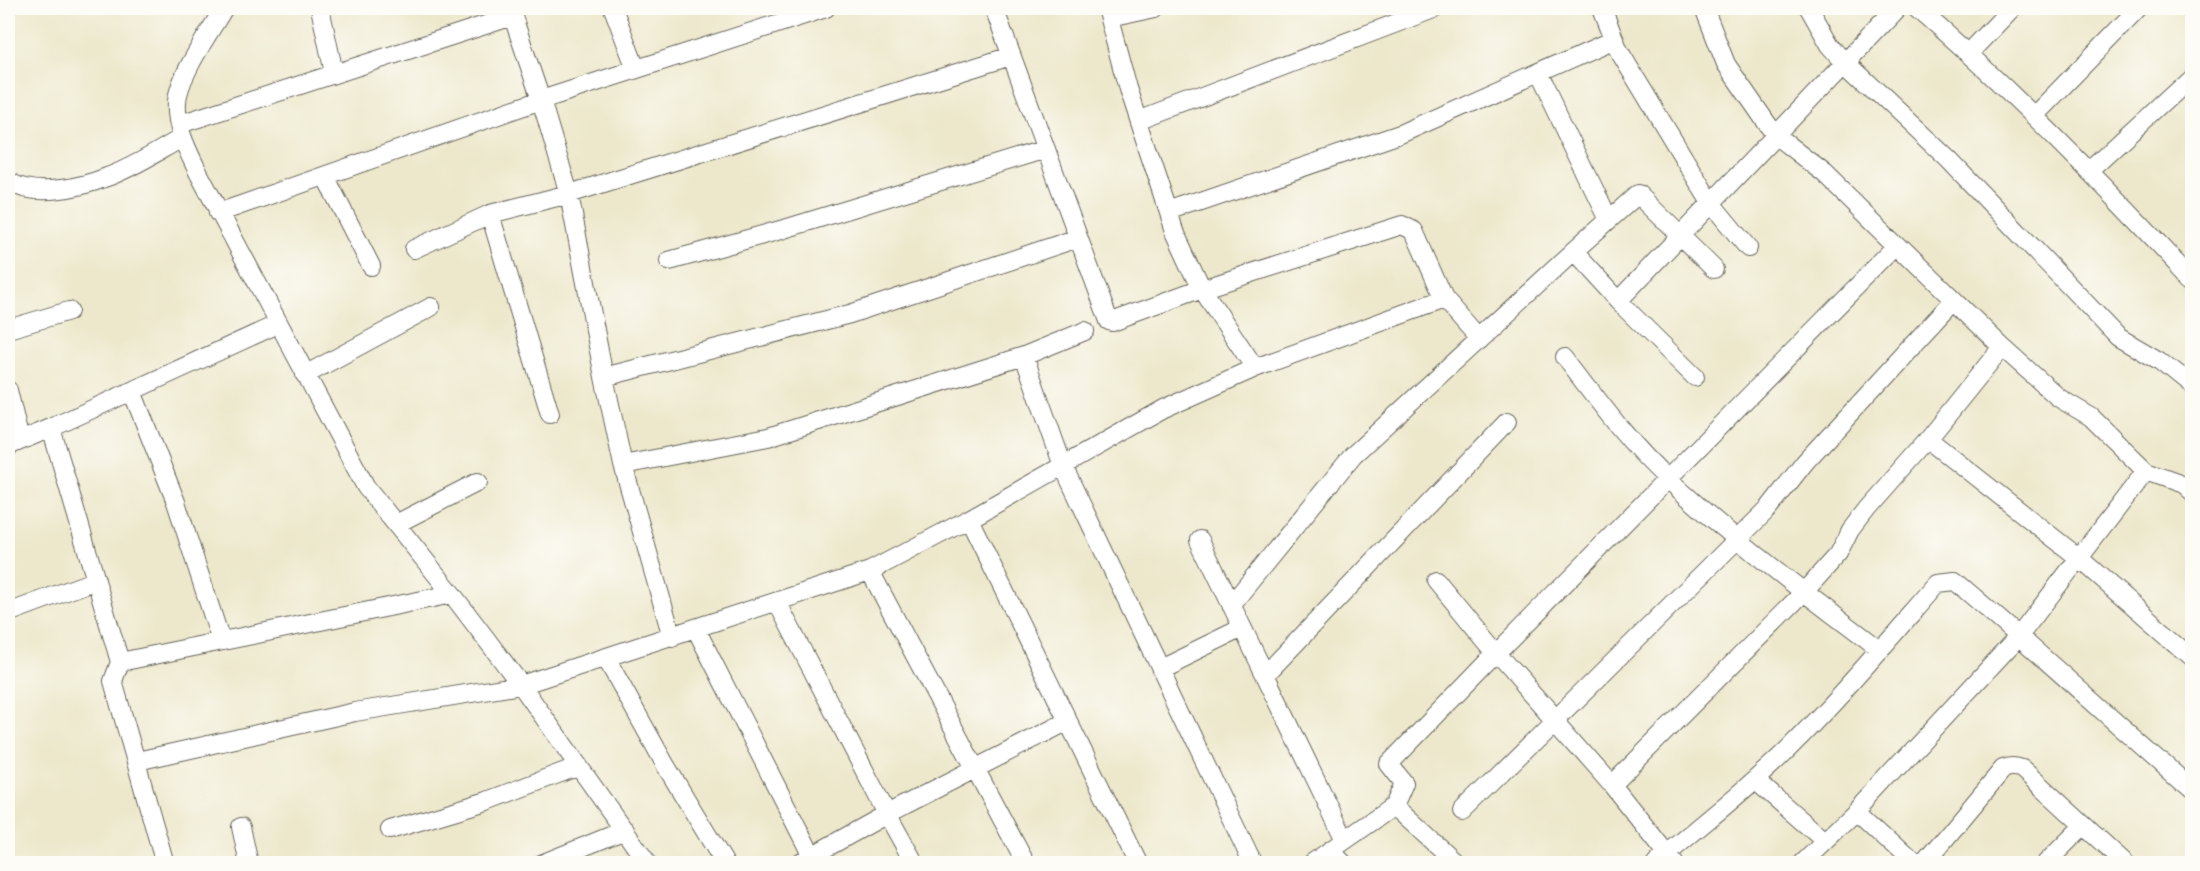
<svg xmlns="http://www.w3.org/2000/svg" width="2200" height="871" font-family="Delius,sans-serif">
<rect width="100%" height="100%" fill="#fdfcf7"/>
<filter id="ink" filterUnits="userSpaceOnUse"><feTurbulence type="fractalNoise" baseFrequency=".0167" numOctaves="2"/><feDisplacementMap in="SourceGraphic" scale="12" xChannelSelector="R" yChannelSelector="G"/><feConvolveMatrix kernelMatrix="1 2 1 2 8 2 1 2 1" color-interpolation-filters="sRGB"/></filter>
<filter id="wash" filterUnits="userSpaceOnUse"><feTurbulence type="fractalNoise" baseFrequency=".008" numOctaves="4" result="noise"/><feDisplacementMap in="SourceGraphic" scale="24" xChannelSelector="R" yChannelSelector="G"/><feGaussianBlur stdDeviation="1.35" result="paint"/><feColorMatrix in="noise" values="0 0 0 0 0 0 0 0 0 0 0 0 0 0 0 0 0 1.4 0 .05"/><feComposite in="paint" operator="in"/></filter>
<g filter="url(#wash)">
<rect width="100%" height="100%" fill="#ede8cc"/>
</g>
<g filter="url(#ink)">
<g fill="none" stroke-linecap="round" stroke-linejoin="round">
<!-- minor casing -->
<g stroke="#65635a" stroke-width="20">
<path id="minor" d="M 224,8 C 211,30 178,77 177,102 C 175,127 188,151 198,172 L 366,487 L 452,594 L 521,685 L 648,864
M 320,8 L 334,73
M 510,8 L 541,100 L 569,194 L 604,377 L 623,465 L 672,637
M 613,8 L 636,69
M 994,8 L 1109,321 L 1112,322 L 1202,289 L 1402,225 L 1414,231 L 1444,299 L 1479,339
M 1106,8 L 1128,89 L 1175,231 L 1202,289 L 1255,368
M 1602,8 L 1619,51 L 1711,203 L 1748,248
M 1704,8 L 1726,64 L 1775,135 L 1825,174 L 2002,347 L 2059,398 L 2091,417 L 2146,471 L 2182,484 L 2192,493
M 1809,8 L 1830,45 L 1845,62 L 1949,160 L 2118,337 L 2159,361 L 2190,386
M 1917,8 C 2014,92 2104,185 2192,279
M 1109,18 L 1156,8
M 1969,53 L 2012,8
M 1538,73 L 1609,220
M 2034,116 L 2139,8
M 1139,121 L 1436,8
M 180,124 L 513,16
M 2089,170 L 2192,75
M 325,176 L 371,266
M 8,181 C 33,198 80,188 107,177 C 133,168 158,151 182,138
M 218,213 L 541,100 L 826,8
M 1169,213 L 1400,134 L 1614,39
M 490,214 L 550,414
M 414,249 L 490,214 L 569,194 L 1011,56
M 1573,252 L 1618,301 L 1695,377
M 669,261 L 784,229 L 1046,149
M 1618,301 L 1897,8
M 8,329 L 69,311
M 1024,356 L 1063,466 L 1253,864
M 1565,357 C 1597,399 1630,445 1669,480 C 1735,541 1808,595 1880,650
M 305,375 L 431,307
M 604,377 L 850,314 L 1078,238
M 8,390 L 20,441
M 132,391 L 176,502 L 221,641
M 51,428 L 120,662 L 113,681 L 165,864
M 1928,439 L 2079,558 L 2192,657
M 8,446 L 51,428 L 278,324
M 623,465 L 768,437 L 1024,356 L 1085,331
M 969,519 L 1138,864
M 396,524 L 478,482
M 1200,540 L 1345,840
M 870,571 L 1026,864
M 1436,580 L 1496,653 L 1612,785 L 1674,863
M 777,602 L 887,814 L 915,864
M 1231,605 L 1353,455 L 1573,252 L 1638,194 L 1714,269
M 8,613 L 96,580
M 696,629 L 816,864
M 606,658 L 666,766 L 725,864
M 120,662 L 452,594
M 1160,668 L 1242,628
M 1265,675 L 1507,422
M 137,761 L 355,712 L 521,685 L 870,571 L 969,519 L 1163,409 L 1255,368 L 1444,299
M 1755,780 L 1825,841
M 1612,785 L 1804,592 L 1838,554 L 1850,530 L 1867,508 L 1928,439 L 2002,347
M 1394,806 L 1457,864
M 1857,811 L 1914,864
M 1462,812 L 1769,508 L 1805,462 L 1954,300
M 241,827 L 249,864
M 390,830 L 487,801 L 579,766
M 1330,850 L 1344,864
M 541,864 L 625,830
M 797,864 L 887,814 L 1068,721
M 1311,864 L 1394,806 L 1404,783 L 1389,764 L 1496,653 L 1897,246
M 1656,864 C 1700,825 1747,790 1788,749 C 1841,696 1889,639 1938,583 L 1955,581 C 2035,649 2113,721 2192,790
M 1802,864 L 1857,811 L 2019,636 L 2146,471
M 1924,864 L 2003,769 C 2010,766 2015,766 2022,769 L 2126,864
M 2045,864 L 2083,826"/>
</g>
<!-- minor -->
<use href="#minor" stroke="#fff" stroke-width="18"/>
</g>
</g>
<!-- margin -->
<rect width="2200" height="871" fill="none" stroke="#fdfcf7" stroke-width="30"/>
</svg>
